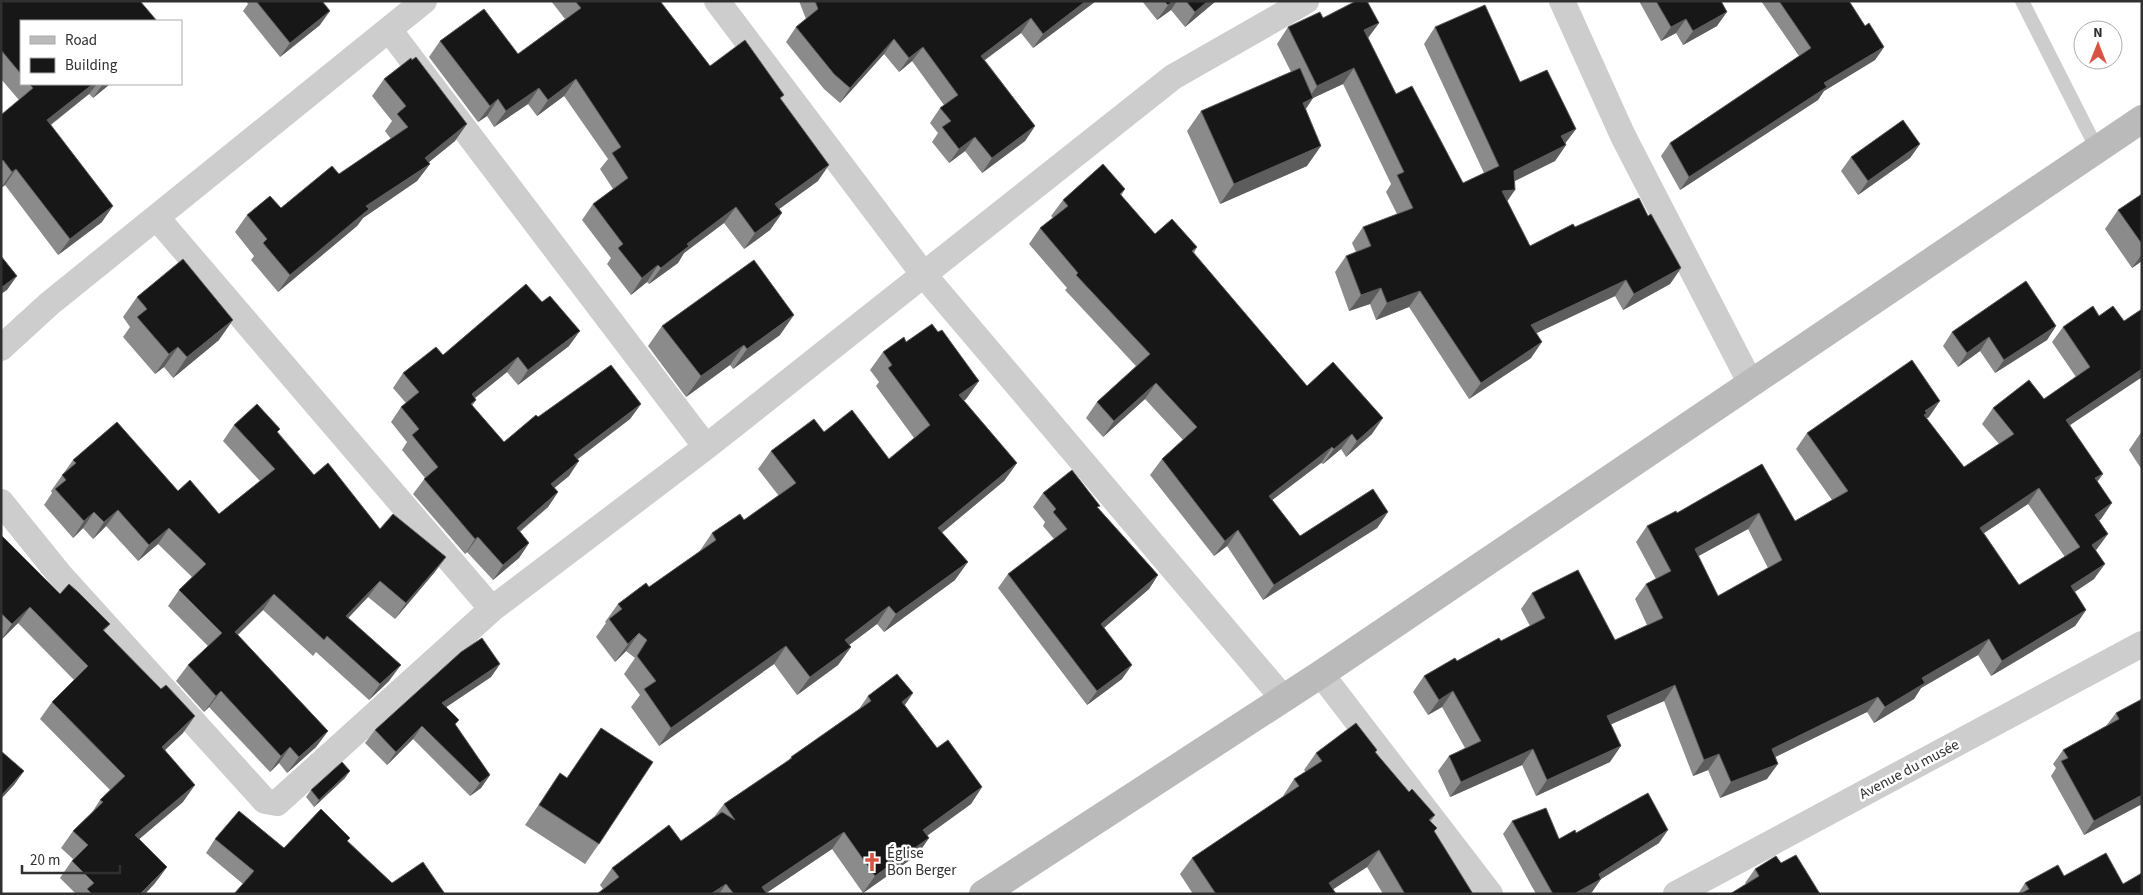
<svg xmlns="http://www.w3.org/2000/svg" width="2143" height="895" font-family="'Source Sans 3',sans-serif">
<rect width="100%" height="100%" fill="#fff"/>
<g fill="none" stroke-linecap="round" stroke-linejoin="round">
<!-- lane -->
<path stroke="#cdcdcd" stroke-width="14" d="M 2022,1 L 2097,149"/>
<!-- street -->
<path stroke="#cdcdcd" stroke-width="26" d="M 717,1 L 924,275 L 1283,698
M 1562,1 L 1623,136 L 1750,382
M 390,31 L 706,447
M 157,218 L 492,609
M 1,348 L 49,304 L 424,1
M 1,502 L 60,575 L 265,801 L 277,803 L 492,609 L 706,447 L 1173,77 L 1306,1
M 1321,674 L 1490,894
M 1676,894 L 2142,644"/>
<!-- secondary -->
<path stroke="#bababa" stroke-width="28" d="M 983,894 L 1321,674 L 2142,119"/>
</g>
<!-- wall -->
<path fill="#8b8b8b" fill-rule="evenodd" d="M 1,1 L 21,21 L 21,84 L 110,84 L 93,98 L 89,94 L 51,125 L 102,222 L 58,255 L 5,185 L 1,188 L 1,115 L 19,100 L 1,79 Z
M 246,1 L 322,1 L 320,25 L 280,57 L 243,11 L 248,4 Z
M 551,1 L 660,1 L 710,66 L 781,100 L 818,181 L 779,209 L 782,213 L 770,230 L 744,249 L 724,223 L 684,253 L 678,263 L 649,284 L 647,282 L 631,295 L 607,264 L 611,258 L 582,220 L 593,204 L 613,189 L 600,169 L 608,159 L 564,96 L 537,116 L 528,104 L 494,127 L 487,116 L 478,122 L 429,57 L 440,41 L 518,54 L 565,19 Z
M 799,1 L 1096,1 L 1033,48 L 1021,33 L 985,60 L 1035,126 L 1025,141 L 982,173 L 965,151 L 949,163 L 932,142 L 938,133 L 930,123 L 940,108 L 944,105 L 912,61 L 899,72 L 884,54 L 840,103 L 824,89 L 786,42 L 796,27 L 806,19 Z
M 1142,1 L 1216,1 L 1185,27 L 1171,10 L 1157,20 Z
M 1639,1 L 1721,1 L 1717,26 L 1683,45 L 1676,33 L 1661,41 Z
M 1761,1 L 1849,1 L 1865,26 L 1884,47 L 1875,60 L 1824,91 L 1818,100 L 1680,190 L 1661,156 L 1670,143 L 1799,56 Z
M 1323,18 L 1379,23 L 1368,38 L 1396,94 L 1463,183 L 1484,173 L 1424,44 L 1435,27 L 1520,82 L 1576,129 L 1565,143 L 1566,145 L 1555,161 L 1514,181 L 1507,201 L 1530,246 L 1575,227 L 1648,216 L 1681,268 L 1670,284 L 1623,310 L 1615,296 L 1537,333 L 1531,358 L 1469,399 L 1409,307 L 1376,320 L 1370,304 L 1349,311 L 1335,272 L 1346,256 L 1356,252 L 1352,243 L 1363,227 L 1397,214 L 1386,192 L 1391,184 L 1343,84 L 1313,98 L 1306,109 L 1307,166 L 1220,204 L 1187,131 L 1201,111 L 1291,72 L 1277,44 L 1288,27 Z
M 384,79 L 455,141 L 429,162 L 430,164 L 417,181 L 363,218 L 357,226 L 278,292 L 251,260 L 254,256 L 235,232 L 247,215 L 281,208 L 339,174 L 391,139 L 385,131 L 392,121 L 372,96 Z
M 1920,144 L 1910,158 L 1858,195 L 1841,171 L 1851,157 Z
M 1125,189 L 1121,196 L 1155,234 L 1197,247 L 1194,253 L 1307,386 L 1372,434 L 1346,457 L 1341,449 L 1323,464 L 1321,463 L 1272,500 L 1300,536 L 1388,512 L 1377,528 L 1263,600 L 1227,546 L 1214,556 L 1150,475 L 1162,459 L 1183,440 L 1145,399 L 1103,437 L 1086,418 L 1097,402 L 1136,366 L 1065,290 L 1067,288 L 1029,244 L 1040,228 L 1053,218 L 1051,216 L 1063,200 Z
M 2142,194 L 2142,261 L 2132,268 L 2105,229 L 2118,210 Z
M 137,297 L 219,340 L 173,378 L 164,367 L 155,374 L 123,337 L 130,327 L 123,317 Z
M 2142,309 L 2142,377 L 2070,425 L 2097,482 L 2101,519 L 2099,521 L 2097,549 L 2096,550 L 2094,579 L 2074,592 L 2086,610 L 2075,626 L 1991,676 L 1978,655 L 1921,688 L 1914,699 L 1874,723 L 1867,712 L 1775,757 L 1767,779 L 1720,798 L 1708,770 L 1693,776 L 1664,701 L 1611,724 L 1610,762 L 1536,796 L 1522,765 L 1450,797 L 1438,771 L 1449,756 L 1465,748 L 1442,707 L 1428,715 L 1413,692 L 1424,676 L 1501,641 L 1530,626 L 1521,609 L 1532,593 L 1615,640 L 1647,625 L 1635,599 L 1646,584 L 1656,579 L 1636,542 L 1647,526 L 1677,513 L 1762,464 L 1795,521 L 1832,500 L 1796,449 L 1807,433 L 1929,417 L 1926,418 L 1964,467 L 1999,444 L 1982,424 L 1993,408 L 2044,399 L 2076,377 L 2052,342 L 2063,327 L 2099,316 L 2124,321 ZM 2028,504 L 2065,557 L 2019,585 L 1984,533 ZM 1748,529 L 1768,568 L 1718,596 L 1698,556 Z
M 662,326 L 780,335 L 733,369 L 730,365 L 686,397 L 648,346 Z
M 2056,326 L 2047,340 L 1995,373 L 1980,351 L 1958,367 L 1943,346 L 1952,332 Z
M 938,332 L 979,381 L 966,399 L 964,401 L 1017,463 L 1004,481 L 942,532 L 955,580 L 884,632 L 877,624 L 849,645 L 851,647 L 838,665 L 797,695 L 774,664 L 659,746 L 631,707 L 640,695 L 624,674 L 635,658 L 626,651 L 615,662 L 596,637 L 606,623 L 605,622 L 618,604 L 649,587 L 699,552 L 712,533 L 744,520 L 779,496 L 758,469 L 771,451 L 824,432 L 889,459 L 914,438 L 876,386 L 879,382 L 870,370 L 883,352 L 906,342 Z
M 569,346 L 518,385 L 507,372 L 475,398 L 476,400 L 472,406 L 504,442 L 538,417 L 641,404 L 630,419 L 578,459 L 569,476 L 554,488 L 558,492 L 548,507 L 520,532 L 529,543 L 519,558 L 493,580 L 467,552 L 465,554 L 413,494 L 425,478 L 402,450 L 407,442 L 391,422 L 401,407 L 406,403 L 393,388 L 403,373 L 443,355 Z
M 234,425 L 278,432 L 314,475 L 380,529 L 446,557 L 434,573 L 395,619 L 368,597 L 348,618 L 389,681 L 369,700 L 316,652 L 313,656 L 263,610 L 238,635 L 328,731 L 316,747 L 287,773 L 279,763 L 270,772 L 209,707 L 204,712 L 176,681 L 188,665 L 208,646 L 168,606 L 179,590 L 192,577 L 158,544 L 138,561 L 106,526 L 93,539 L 83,528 L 73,538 L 44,505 L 52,493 L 51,491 L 73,460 L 178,491 L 219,514 L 260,481 L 223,441 Z
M 2142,431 L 2142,470 L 2129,450 Z
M 1043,493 L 1098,508 L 1158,575 L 1149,589 L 1104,628 L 1122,679 L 1087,705 L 998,588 L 1008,574 L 1054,539 L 1043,526 L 1045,522 L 1033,507 Z
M 1,535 L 60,594 L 110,624 L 104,631 L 183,733 L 165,750 L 183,802 L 139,839 L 167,867 L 155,883 L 145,894 L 76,894 L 60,878 L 73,859 L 61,848 L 73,831 L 91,814 L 100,800 L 110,790 L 40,719 L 52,702 L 74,680 L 18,623 L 1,640 Z
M 500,664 L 491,677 L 446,707 L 459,720 L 455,725 L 490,775 L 481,788 L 470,796 L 413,739 L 387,765 L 365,743 L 375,730 Z
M 913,693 L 905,705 L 937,748 L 982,787 L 971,804 L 927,836 L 929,838 L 917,855 L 863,893 L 832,849 L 766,893 L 767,894 L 597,894 L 603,889 L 600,885 L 612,868 L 681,841 L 714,817 L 724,804 L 787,762 L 791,757 L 859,709 L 868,696 Z
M 2142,699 L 2142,804 L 2084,835 L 2051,776 L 2056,768 L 2053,764 L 2063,750 L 2106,726 L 2116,713 Z
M 601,728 L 599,844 L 585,864 L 525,825 L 560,773 L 567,778 Z
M 1377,750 L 1376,753 L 1409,792 L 1435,815 L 1431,821 L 1434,832 L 1473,894 L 1383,894 L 1367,867 L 1333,889 L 1336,894 L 1193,894 L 1180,874 L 1192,858 L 1283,797 L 1283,796 L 1294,779 L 1306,772 L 1304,770 L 1316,753 Z
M 345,778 L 314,807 L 306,797 L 311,790 Z
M 1512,821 L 1559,839 L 1576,833 L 1659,843 L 1601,879 L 1592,892 L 1589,894 L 1536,894 L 1503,834 Z
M 215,839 L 284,848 L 348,841 L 392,883 L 243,884 L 206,853 Z
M 1781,863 L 1746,884 L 1745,883 L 1755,869 Z
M 2064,876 L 2123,884 L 2142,894 L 2018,894 L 2025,883 Z"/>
<!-- shaded-wall -->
<path fill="#5d5d5d" d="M 1086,1 L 1096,1 L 1033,48 L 1043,34 Z
M 1173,1 L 1177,1 L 1171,10 L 1157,20 L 1168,5 Z
M 1208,1 L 1216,1 L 1185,27 L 1195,12 Z
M 330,11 L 320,25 L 280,57 L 290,43 Z
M 1727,12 L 1717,26 L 1683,45 L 1693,31 Z
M 1031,18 L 1021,33 L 971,70 L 981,56 Z
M 1686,19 L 1676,33 L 1661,41 L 1671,27 Z
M 1379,23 L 1367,39 L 1364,30 Z
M 894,39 L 884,54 L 840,103 L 850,88 Z
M 923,47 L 912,61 L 899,72 L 909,58 Z
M 1884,47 L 1875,60 L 1824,91 L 1818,100 L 1680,190 L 1689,177 L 1824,83 Z
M 1354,68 L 1343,84 L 1313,98 L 1299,118 L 1303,103 L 1306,102 L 1317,86 Z
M 576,79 L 564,96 L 537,116 L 548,100 Z
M 93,84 L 97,84 L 89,94 L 36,136 L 47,120 Z
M 103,84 L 110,84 L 93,98 Z
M 539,88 L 528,104 L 494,127 L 506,111 Z
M 498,99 L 487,116 L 478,122 L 490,106 Z
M 467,124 L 455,141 L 413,175 L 425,158 Z
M 1035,126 L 1025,141 L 982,173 L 992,158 Z
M 1576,129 L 1564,145 L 1561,136 Z
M 975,137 L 965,151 L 949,163 L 959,149 Z
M 1920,144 L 1910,158 L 1858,195 L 1868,181 Z
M 1566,145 L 1555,161 L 1503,187 L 1514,171 Z
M 1321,146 L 1307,166 L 1220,204 L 1234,184 Z
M 430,164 L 417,181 L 363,218 L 357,226 L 278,292 L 290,275 L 366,206 Z
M 829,165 L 818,181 L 764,220 L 775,204 Z
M 16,169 L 5,185 L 1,188 L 12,172 Z
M 1515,190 L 1504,206 L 1502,191 Z
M 113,206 L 102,222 L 58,255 L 70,239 Z
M 736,207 L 724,223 L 684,253 L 678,263 L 649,284 L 661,268 L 687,244 Z
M 782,213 L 770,230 L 744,249 L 755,233 Z
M 2142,254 L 2142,261 L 2132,268 Z
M 658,265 L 647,282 L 631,295 L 642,278 Z
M 1681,268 L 1670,284 L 1623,310 L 1634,294 Z
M 17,276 L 7,290 L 1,294 L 1,288 Z
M 1626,280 L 1615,296 L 1520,341 L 1531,325 Z
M 1381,288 L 1370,304 L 1349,311 L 1361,295 Z
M 1420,291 L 1409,307 L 1376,320 L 1387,303 Z
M 794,315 L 780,335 L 733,369 L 747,349 Z
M 233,320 L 219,340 L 173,378 L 187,357 Z
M 2056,326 L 2047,340 L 1995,373 L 2004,360 Z
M 580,331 L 569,346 L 518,385 L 528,370 Z
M 1989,337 L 1980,351 L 1958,367 L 1967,353 Z
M 1542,342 L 1531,358 L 1469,399 L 1481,383 Z
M 744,345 L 730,365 L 686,397 L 701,376 Z
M 178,347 L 164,367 L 155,374 L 169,354 Z
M 518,357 L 507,372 L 461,409 L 472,394 Z
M 2142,369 L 2142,377 L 2055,435 L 2066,420 Z
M 979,381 L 966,399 L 947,413 L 959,395 Z
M 1156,383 L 1145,399 L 1103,437 L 1114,421 Z
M 1940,401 L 1929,417 L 1922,422 L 1925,411 Z
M 641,404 L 630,419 L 563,470 L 574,455 Z
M 1383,418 L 1372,434 L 1346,457 L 1357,441 Z
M 1352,434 L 1341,449 L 1323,464 L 1334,449 Z
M 1332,447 L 1321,463 L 1258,511 L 1269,496 Z
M 579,461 L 569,476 L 541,499 L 551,484 Z
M 1017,463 L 1004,481 L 926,546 L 938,528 Z
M 2103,474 L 2092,489 L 2095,478 Z
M 2039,488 L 2028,504 L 1969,543 L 1980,528 Z
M 558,492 L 548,507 L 506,543 L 517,528 Z
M 2112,503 L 2101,519 L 2084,530 L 2095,515 Z
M 118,510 L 106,526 L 93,539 L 104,522 Z
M 94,512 L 83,528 L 73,538 L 84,521 Z
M 1388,512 L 1377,528 L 1263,600 L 1274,585 Z
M 1759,513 L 1748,529 L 1684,564 L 1695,549 Z
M 169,528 L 158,544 L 138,561 L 149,545 Z
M 1238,530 L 1227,546 L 1214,556 L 1225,541 Z
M 2108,534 L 2097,549 L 2081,560 L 2092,545 Z
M 478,537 L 467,552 L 465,554 L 475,539 Z
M 529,543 L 519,558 L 493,580 L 503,565 Z
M 446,557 L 434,573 L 395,619 L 406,603 Z
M 968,562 L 955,580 L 884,632 L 896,614 Z
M 2105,564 L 2094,579 L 2060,602 L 2071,586 Z
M 1158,575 L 1149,589 L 1092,638 L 1101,624 Z
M 380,581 L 368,597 L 335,632 L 346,616 Z
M 274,594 L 263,610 L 224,648 L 235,632 Z
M 889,606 L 877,624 L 832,658 L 845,640 Z
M 30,607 L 18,623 L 1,640 L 12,624 Z
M 2086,610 L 2075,626 L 1991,676 L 2002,661 Z
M 639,633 L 626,651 L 615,662 L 628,644 Z
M 1989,639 L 1978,655 L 1921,688 L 1914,699 L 1874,723 L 1885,707 L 1922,678 Z
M 786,646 L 774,664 L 659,746 L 671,728 Z
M 851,647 L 838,665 L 797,695 L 810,677 Z
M 500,664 L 491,677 L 433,716 L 442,703 Z
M 401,665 L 389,681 L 369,700 L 380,684 Z
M 1132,665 L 1122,679 L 1087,705 L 1097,691 Z
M 1675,685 L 1664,701 L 1596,731 L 1607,716 Z
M 221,691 L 209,707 L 204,712 L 216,696 Z
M 1453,691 L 1442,707 L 1428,715 L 1439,700 Z
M 913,693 L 901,710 L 902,702 Z
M 1878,697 L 1867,712 L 1761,764 L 1772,749 Z
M 195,716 L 183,733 L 150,764 L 162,747 Z
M 422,726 L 413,739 L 387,765 L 396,752 Z
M 328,731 L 316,747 L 287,773 L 299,757 Z
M 1621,746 L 1610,762 L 1536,796 L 1547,780 Z
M 290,747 L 279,763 L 270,772 L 281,756 Z
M 1533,749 L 1522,765 L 1450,797 L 1461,782 Z
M 1719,754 L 1708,770 L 1693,776 L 1704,760 Z
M 1778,764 L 1767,779 L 1720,798 L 1731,782 Z
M 24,771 L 14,785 L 1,799 L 1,796 Z
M 350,771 L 345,778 L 314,807 L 319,800 Z
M 490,775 L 481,788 L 470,796 L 480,783 Z
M 195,785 L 183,802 L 124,852 L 135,835 Z
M 982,787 L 971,804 L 911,847 L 923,830 Z
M 2142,795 L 2142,804 L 2084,835 L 2094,821 Z
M 1668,830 L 1659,843 L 1601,879 L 1592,892 L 1589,894 L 1574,894 L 1599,874 Z
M 844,832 L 832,849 L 765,894 L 762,887 Z
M 929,838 L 917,855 L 863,893 L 875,876 Z
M 1379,850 L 1367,867 L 1326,894 L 1329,883 Z
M 167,867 L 155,883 L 145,894 L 140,894 Z
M 726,884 L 719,894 L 711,894 Z"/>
<!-- building -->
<path fill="#171717" stroke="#5d5d5d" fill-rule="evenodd" d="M 1,1 L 140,1 L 157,21 L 21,21 L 21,74 L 1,50 Z
M 256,1 L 322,1 L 330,11 L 290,43 Z
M 575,1 L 660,1 L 710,66 L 745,40 L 784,95 L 780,98 L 829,165 L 775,204 L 782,213 L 755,233 L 736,207 L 687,244 L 689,246 L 661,268 L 658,265 L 642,278 L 618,248 L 623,244 L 593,204 L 628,178 L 612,153 L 621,147 L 576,79 L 548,100 L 539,88 L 506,111 L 498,99 L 490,106 L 440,41 L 484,9 L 518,54 L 581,8 Z
M 815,1 L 1086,1 L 1043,34 L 1031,18 L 981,56 L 1035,126 L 992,158 L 975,137 L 959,149 L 942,127 L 951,121 L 940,108 L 958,95 L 923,47 L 909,58 L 894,39 L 850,88 L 834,74 L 796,27 L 818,9 Z
M 1164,1 L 1173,1 L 1168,5 Z
M 1186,1 L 1208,1 L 1195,12 Z
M 1356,1 L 1367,1 L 1379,23 L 1364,30 L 1396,94 L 1412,86 L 1463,183 L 1499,166 L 1435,27 L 1485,5 L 1520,82 L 1547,70 L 1576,129 L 1561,136 L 1566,145 L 1514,171 L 1515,190 L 1502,191 L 1530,246 L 1573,224 L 1575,227 L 1639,198 L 1648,216 L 1651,214 L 1681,268 L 1634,294 L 1626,280 L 1531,325 L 1542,342 L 1481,383 L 1420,291 L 1387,303 L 1381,288 L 1361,295 L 1346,256 L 1371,246 L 1363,227 L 1413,208 L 1397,175 L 1404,172 L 1354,68 L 1317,86 L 1288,27 L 1320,12 L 1323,18 Z
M 1656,1 L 1721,1 L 1727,12 L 1693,31 L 1686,19 L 1671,27 Z
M 1779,1 L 1849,1 L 1865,26 L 1869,23 L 1884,47 L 1824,83 L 1827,87 L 1689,177 L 1670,143 L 1811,48 Z
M 416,57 L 467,124 L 425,158 L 430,164 L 366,206 L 369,209 L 290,275 L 263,243 L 267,239 L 247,215 L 270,196 L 281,208 L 332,166 L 339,174 L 408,127 L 397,114 L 406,106 L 384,79 L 411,58 L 412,60 Z
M 1300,68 L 1313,98 L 1303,103 L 1321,146 L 1234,184 L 1201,111 Z
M 29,84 L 93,84 L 47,120 L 113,206 L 70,239 L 16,169 L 12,172 L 3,160 L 1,161 L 1,115 L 33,88 Z
M 1903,120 L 1920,144 L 1868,181 L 1851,157 Z
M 1103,164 L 1125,189 L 1120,194 L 1155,234 L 1172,219 L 1197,247 L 1192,251 L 1307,386 L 1333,362 L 1383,418 L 1357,441 L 1352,434 L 1334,449 L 1332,447 L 1269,496 L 1300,536 L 1373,489 L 1388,512 L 1274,585 L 1238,530 L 1225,541 L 1162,459 L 1197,427 L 1156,383 L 1114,421 L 1097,402 L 1150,354 L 1076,275 L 1078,273 L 1040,228 L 1068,206 L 1063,200 Z
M 2142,194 L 2142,244 L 2118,210 Z
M 1,256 L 17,276 L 1,288 Z
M 183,259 L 233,320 L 187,357 L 178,347 L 169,354 L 137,317 L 147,309 L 137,297 Z
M 754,260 L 794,315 L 747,349 L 744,345 L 701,376 L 662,326 Z
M 2026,281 L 2056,326 L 2004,360 L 1989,337 L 1967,353 L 1952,332 Z
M 526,284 L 542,302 L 550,296 L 580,331 L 528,370 L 518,357 L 472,394 L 476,400 L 471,404 L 504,442 L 536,415 L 538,417 L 611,365 L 641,404 L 574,455 L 579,461 L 551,484 L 558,492 L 517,528 L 529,543 L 503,565 L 478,537 L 475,539 L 424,479 L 438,467 L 412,435 L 419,429 L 401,407 L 419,392 L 403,373 L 436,347 L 443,355 Z
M 2093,306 L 2099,316 L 2113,306 L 2124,321 L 2142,309 L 2142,369 L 2066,420 L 2103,474 L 2095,478 L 2112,503 L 2095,515 L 2108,534 L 2092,545 L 2105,564 L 2071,586 L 2086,610 L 2002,661 L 1989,639 L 1922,678 L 1925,683 L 1885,707 L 1878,697 L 1772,749 L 1778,764 L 1731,782 L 1719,754 L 1704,760 L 1675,685 L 1607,716 L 1621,746 L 1547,780 L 1533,749 L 1461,782 L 1449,756 L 1481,741 L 1453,691 L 1439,700 L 1424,676 L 1455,658 L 1457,661 L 1499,638 L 1501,641 L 1545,618 L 1532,593 L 1578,570 L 1615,640 L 1663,618 L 1646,584 L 1671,571 L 1647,526 L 1676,511 L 1677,513 L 1762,464 L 1795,521 L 1848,491 L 1807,433 L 1912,360 L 1940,401 L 1925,411 L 1927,413 L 1924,415 L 1964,467 L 2014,434 L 1993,408 L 2029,380 L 2044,399 L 2090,367 L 2063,327 ZM 2039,488 L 2080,547 L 2019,585 L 1980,528 ZM 1759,513 L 1782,560 L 1718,596 L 1695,549 Z
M 932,324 L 938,332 L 942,330 L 979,381 L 959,395 L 1017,463 L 938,528 L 968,562 L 896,614 L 889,606 L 845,640 L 851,647 L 810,677 L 786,646 L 671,728 L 644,689 L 656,681 L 637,656 L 647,640 L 639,633 L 628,644 L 609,619 L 622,609 L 618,604 L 646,583 L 649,587 L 716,540 L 712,533 L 740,514 L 744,520 L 796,483 L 771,451 L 814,419 L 824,432 L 852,410 L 889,459 L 930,425 L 888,368 L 892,365 L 883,352 L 904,337 L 906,342 Z
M 257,404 L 280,429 L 277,432 L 314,475 L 328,463 L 380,529 L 393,514 L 446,557 L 406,603 L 380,581 L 346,616 L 401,665 L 380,684 L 327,636 L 324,640 L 274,594 L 235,632 L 328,731 L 299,757 L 290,747 L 281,756 L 221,691 L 216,696 L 188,665 L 222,633 L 179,590 L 206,564 L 169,528 L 149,545 L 118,510 L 104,522 L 94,512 L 84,521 L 55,489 L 66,480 L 62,475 L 76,463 L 73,460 L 117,422 L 178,491 L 190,480 L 219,514 L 275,469 L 234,425 Z
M 1072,470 L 1100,506 L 1097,507 L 1158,575 L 1101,624 L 1132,665 L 1097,691 L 1008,574 L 1067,529 L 1053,512 L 1056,509 L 1043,493 Z
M 1,535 L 60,594 L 69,584 L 78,592 L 110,624 L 103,630 L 161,689 L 166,685 L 195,716 L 162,747 L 195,785 L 135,835 L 167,867 L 140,894 L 92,894 L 87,889 L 94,883 L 72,861 L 88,845 L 73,831 L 103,802 L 100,800 L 125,776 L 52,702 L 88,666 L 30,607 L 12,624 L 1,613 Z
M 482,638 L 500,664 L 442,703 L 459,720 L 455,724 L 490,775 L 480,783 L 422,726 L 396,752 L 375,730 L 461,652 Z
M 897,674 L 913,693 L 902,702 L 937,748 L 948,740 L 982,787 L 923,830 L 929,838 L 875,876 L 844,832 L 762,887 L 767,894 L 734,894 L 726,884 L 711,894 L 597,894 L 619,877 L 612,868 L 669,825 L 681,841 L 722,812 L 735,820 L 724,804 L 792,758 L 791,757 L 871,701 L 868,696 Z
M 2142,699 L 2142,795 L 2094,821 L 2061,761 L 2068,758 L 2063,750 L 2119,719 L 2116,713 Z
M 1356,723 L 1377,750 L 1375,752 L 1409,792 L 1412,789 L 1435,815 L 1429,820 L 1437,828 L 1434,831 L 1473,894 L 1405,894 L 1379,850 L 1329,883 L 1336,894 L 1216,894 L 1192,858 L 1299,786 L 1294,779 L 1322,761 L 1316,753 Z
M 601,728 L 653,762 L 599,844 L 539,805 L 560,773 L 567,778 Z
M 1,751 L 24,771 L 1,796 Z
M 342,762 L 350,771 L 319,800 L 311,790 Z
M 1648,793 L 1668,830 L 1599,874 L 1601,879 L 1574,894 L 1553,894 L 1512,821 L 1546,808 L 1559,839 L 1575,830 L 1576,833 Z
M 321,809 L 350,838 L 347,841 L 392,883 L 423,862 L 445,894 L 234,894 L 254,871 L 215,839 L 239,811 L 284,848 Z
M 2106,853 L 2123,884 L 2142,873 L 2142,894 L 2020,894 L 2029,889 L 2025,883 L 2058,865 L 2064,876 Z
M 1796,855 L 1820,894 L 1730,894 L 1759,876 L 1755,869 L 1776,856 L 1781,863 Z"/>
<!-- icons -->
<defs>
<g id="church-bare" transform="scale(1.5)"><path d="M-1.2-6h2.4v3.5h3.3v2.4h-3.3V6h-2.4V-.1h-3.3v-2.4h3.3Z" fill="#d75342" stroke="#fff" stroke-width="2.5" paint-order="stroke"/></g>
</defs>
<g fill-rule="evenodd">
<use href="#church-bare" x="872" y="862"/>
</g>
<g text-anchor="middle" stroke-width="5" stroke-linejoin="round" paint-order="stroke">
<!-- street labels -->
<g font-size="15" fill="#303030" stroke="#fff">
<text transform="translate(1909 769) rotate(-28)" y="5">Avenue du musée</text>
</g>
<!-- poi labels -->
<g font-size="15" fill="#303030" stroke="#fff" text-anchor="start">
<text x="887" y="858">Église<tspan x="887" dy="17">Bon Berger</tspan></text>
</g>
</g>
<!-- border -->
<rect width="2143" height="895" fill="none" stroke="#303030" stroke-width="5"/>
<!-- legend -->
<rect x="20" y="20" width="162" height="65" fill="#ffffff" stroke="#acacac"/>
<rect x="30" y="36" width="25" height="8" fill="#bababa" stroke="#acacac"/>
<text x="65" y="45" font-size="15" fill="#303030">Road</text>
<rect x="30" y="58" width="25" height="15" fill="#171717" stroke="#acacac"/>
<text x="65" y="70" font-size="15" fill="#303030">Building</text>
<!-- north arrow -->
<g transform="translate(2098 45)"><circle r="24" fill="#ffffff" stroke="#acacac"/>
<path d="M0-4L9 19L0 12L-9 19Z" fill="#d75342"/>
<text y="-8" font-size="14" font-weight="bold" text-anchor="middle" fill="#303030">N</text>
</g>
<!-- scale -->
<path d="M22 865v8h98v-8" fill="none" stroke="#303030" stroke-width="2.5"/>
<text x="30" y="865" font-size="15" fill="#303030" stroke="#ffffff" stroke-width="4" paint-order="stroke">20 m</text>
</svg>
